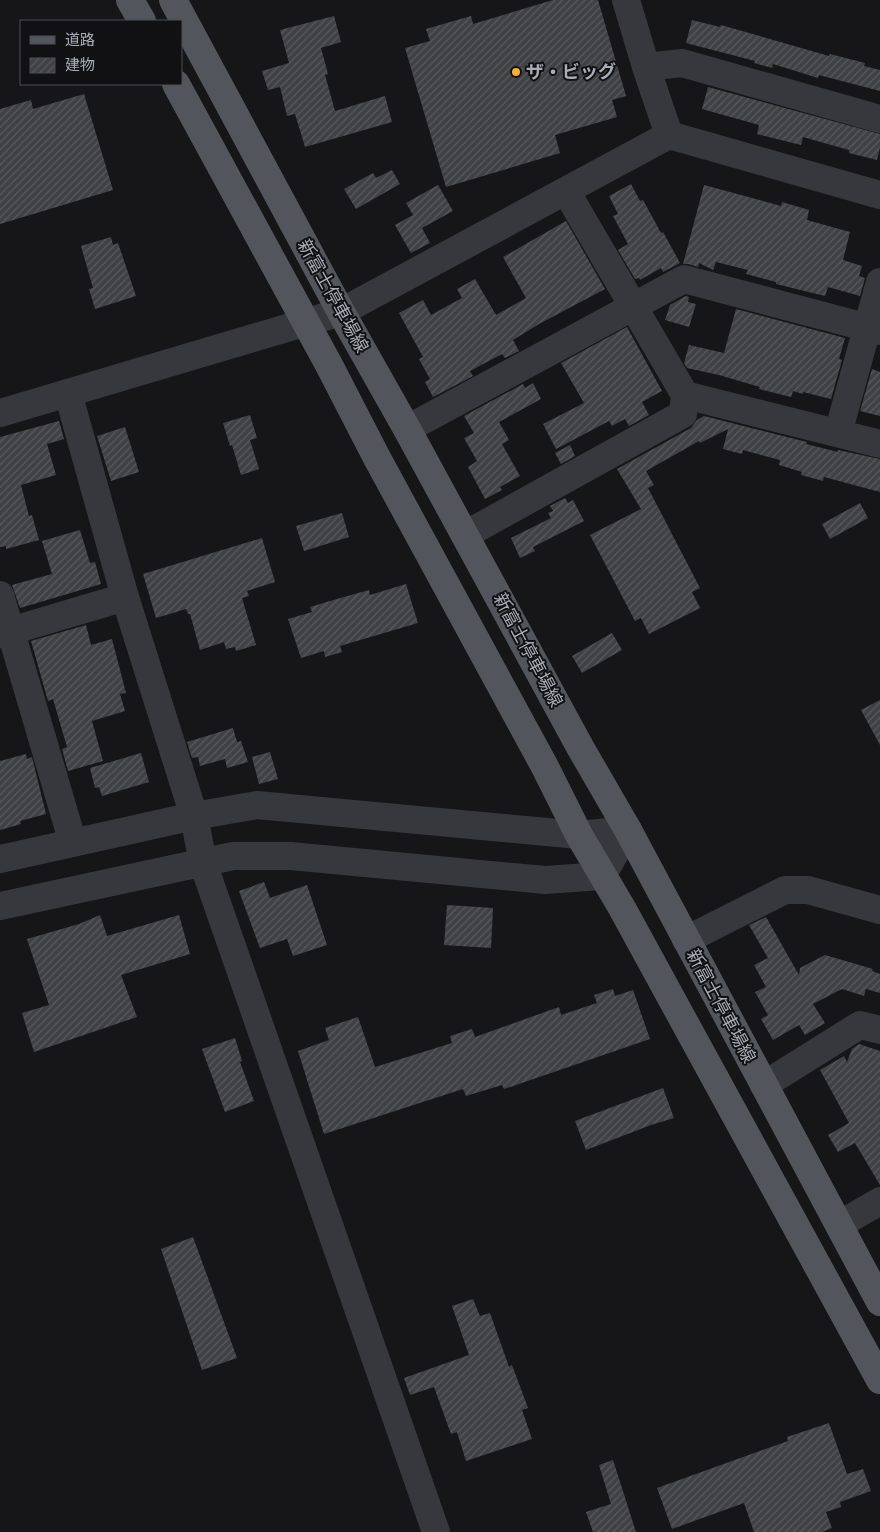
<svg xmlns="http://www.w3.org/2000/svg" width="880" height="1532" font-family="Helvetica,'Noto Sans JP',sans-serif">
<defs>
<pattern id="building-hatch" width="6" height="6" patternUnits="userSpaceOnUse" patternTransform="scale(1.25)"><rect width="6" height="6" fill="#404145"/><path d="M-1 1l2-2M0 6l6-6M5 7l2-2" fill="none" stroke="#595a5e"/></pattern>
</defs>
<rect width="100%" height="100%" fill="#161618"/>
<!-- building -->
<path fill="url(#building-hatch)" d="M 553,0 L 598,0 L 626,96 L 612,100 L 617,117 L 555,135 L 560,153 L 446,187 L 405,48 L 430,41 L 426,29 L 471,16 L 473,24 Z
M 334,16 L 341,42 L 321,48 L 328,74 L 325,75 L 335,111 L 385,96 L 392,122 L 305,147 L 295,114 L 287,116 L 280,87 L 268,90 L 262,71 L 289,63 L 280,30 Z
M 692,20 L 720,27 L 721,25 L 829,56 L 830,54 L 865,63 L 864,66 L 880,70 L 880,91 L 819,75 L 818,78 L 773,64 L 772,68 L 754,63 L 755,61 L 686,43 Z
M 708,87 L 880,134 L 880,147 L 877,160 L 849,153 L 849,150 L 803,137 L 801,145 L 757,134 L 759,125 L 702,109 Z
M 84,94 L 113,190 L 0,224 L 0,109 L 31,100 L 33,109 Z
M 392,170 L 400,184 L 356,209 L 344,189 L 373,173 L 376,178 Z
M 631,184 L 640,201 L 643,200 L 661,233 L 663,232 L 680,263 L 663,272 L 661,268 L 640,280 L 639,278 L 635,279 L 618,250 L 628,244 L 613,216 L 618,214 L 609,196 Z
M 438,185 L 453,211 L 422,228 L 430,243 L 411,253 L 395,225 L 413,215 L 406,203 Z
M 704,185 L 781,206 L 782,202 L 809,210 L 807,220 L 850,232 L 843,260 L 862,266 L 859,276 L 865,278 L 860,296 L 828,287 L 825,296 L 776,284 L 776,282 L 746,274 L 748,270 L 716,262 L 713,270 L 699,263 L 698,267 L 688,264 L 683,264 Z
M 566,221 L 605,289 L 539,324 L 513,340 L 519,351 L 505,358 L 502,354 L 470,371 L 473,376 L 433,397 L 425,382 L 430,379 L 419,359 L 423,357 L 399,313 L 423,300 L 431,315 L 462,298 L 457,289 L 475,279 L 496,315 L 526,298 L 503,257 Z
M 111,237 L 113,245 L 118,243 L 136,296 L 95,309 L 89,289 L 93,288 L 81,246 Z
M 686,296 L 689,297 L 688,302 L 696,304 L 689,327 L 665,320 L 670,305 Z
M 736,309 L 845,338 L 839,359 L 842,360 L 831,399 L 803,392 L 803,394 L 793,391 L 791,397 L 759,389 L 760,387 L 719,375 L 687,368 L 684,363 L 689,345 L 724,353 Z
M 627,327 L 662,391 L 642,402 L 649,415 L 629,426 L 625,419 L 612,426 L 609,421 L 556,449 L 543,424 L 584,403 L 561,363 Z
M 872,369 L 880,372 L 880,416 L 860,411 Z
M 533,383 L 541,399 L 499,422 L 509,440 L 502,444 L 520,476 L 500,487 L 502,490 L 485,499 L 468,467 L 477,461 L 464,438 L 474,433 L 464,416 L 523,384 L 525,388 Z
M 250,415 L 257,438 L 250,440 L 259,469 L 241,475 L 232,445 L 230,446 L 223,423 Z
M 704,416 L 807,442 L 806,444 L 838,452 L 838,450 L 880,459 L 880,492 L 824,477 L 823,481 L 801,475 L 802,472 L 779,465 L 780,460 L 743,450 L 742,454 L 723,449 L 728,429 L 700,443 L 699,441 L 646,471 L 654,485 L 648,488 L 700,588 L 692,592 L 700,608 L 649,634 L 641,618 L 635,621 L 590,535 L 641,509 L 617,469 L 691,428 L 697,420 Z
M 59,421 L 64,439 L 47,444 L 56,475 L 21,485 L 29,516 L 32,515 L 39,540 L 6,549 L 6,546 L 0,547 L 0,437 Z
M 125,427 L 139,472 L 111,481 L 97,436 Z
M 570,445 L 575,456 L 561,464 L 555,453 Z
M 565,498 L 568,503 L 573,500 L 584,521 L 533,547 L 535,551 L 520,558 L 511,538 L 551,518 L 548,513 L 553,511 L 550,506 Z
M 860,503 L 868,518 L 830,539 L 822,524 Z
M 342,513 L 349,537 L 304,551 L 296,526 Z
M 80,530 L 90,563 L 95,562 L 101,584 L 20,608 L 12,585 L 52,574 L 42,541 Z
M 262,538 L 275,582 L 247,591 L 249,596 L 242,598 L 256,645 L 236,651 L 235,647 L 226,649 L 224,642 L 200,650 L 190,614 L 188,614 L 186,609 L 156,618 L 143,574 Z
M 406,584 L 418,623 L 340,646 L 342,652 L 325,657 L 324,651 L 301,658 L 288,619 L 312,612 L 310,607 L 330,601 L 369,590 L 370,595 Z
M 86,625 L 91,645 L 112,639 L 126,693 L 120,694 L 125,711 L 92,721 L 103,761 L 68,771 L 62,749 L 67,747 L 53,699 L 48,701 L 31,641 Z
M 612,633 L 622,650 L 582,673 L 572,656 Z
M 880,700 L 880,745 L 861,710 Z
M 233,728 L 237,742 L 241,741 L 248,762 L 227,768 L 225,759 L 200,766 L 198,757 L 192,758 L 187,742 Z
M 270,752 L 278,779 L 259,784 L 252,757 Z
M 141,753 L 149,782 L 102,796 L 99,787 L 95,788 L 90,768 Z
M 26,754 L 27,759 L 32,757 L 46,814 L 20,821 L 21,824 L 0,830 L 0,761 Z
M 264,882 L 270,898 L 307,885 L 327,945 L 293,956 L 287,939 L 260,948 L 239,891 Z
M 447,905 L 493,908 L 491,948 L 444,945 Z
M 100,915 L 107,936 L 179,915 L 190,954 L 121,975 L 137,1017 L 34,1052 L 22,1013 L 49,1005 L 27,939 L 79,924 Z
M 766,917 L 799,975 L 800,968 L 825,955 L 873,969 L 872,971 L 880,974 L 880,993 L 866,989 L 864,996 L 842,989 L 813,1004 L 825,1023 L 805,1035 L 799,1025 L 773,1040 L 761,1019 L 768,1015 L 755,992 L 766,987 L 754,965 L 768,958 L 749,925 Z
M 613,989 L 615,996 L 633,990 L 650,1039 L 504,1089 L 502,1085 L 466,1096 L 463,1089 L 324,1134 L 298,1051 L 329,1040 L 325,1028 L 358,1017 L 375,1067 L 452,1043 L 450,1036 L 472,1029 L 475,1037 L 559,1007 L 561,1015 L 597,1003 L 594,995 Z
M 235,1038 L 242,1061 L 240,1062 L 254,1101 L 225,1112 L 202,1049 Z
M 859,1044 L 880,1051 L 880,1185 L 855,1143 L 838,1152 L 828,1135 L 849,1123 L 820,1070 L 844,1056 L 847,1062 L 852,1049 Z
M 663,1088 L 674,1118 L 651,1125 L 586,1150 L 575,1121 Z
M 193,1237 L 237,1358 L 202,1370 L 161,1249 Z
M 473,1299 L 480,1316 L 490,1313 L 509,1367 L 512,1365 L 528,1408 L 522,1410 L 532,1439 L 466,1461 L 457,1432 L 451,1434 L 434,1387 L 410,1395 L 404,1378 L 469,1355 L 452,1306 Z
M 829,1423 L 847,1474 L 863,1469 L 871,1491 L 840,1502 L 841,1507 L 826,1512 L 832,1528 L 822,1532 L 754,1532 L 744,1503 L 672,1529 L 657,1488 L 788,1441 L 787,1437 Z
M 613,1460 L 636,1532 L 593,1532 L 586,1512 L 611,1504 L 599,1465 Z"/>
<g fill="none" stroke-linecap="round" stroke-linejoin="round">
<!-- minor -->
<path stroke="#37383d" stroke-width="28" d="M 626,0 L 646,67 L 669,135
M 646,67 L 682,63 L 880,119
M 566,191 L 685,395
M 68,393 L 125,597 L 194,816 L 203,863 L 436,1532
M 0,413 L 341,312 L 669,135 L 880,195
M 407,429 L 684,279 L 880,331
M 838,433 L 880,282
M 465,535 L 683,414 L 685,395 L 880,444
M 0,595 L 73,843
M 0,634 L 125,597
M 0,859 L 194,816 L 257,805 L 579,835 L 628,830
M 0,906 L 233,856 L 291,856 L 545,880 L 602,876 L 628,830
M 686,940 L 785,890 L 808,890 L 880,910
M 764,1085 L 860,1025 L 880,1030
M 839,1225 L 880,1201"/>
<!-- major -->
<path stroke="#53555c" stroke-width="28" d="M 130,0 L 142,21
M 173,0 L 341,312 L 407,429 L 580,747 L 628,830 L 880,1302
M 176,84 L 329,365 L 377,458 L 545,767 L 579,835 L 622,908 L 880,1380"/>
</g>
<!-- markers -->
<circle fill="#f2b134" stroke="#111113" stroke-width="2" cx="516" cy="72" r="5"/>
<g text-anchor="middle" stroke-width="4" stroke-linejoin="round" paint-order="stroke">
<!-- poi labels -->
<g font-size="18" font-weight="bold" fill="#a8adb8" stroke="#111113" text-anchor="start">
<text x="526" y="78">ザ・ビッグ</text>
</g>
<!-- street labels -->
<g font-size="18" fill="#a8adb8" stroke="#111113">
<text transform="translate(333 296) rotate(61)" y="6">新富士停車場線</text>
<text transform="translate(528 650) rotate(62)" y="6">新富士停車場線</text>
<text transform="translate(721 1006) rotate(62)" y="6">新富士停車場線</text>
</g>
</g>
<!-- legend -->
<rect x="20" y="20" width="162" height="65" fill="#111113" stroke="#4d4f55"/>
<rect x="30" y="36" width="25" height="8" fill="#53555c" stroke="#4d4f55"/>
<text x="65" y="45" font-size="15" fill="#a8adb8">道路</text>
<rect x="30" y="58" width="25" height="15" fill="url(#building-hatch)" stroke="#4d4f55"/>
<text x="65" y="70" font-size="15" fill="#a8adb8">建物</text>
</svg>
